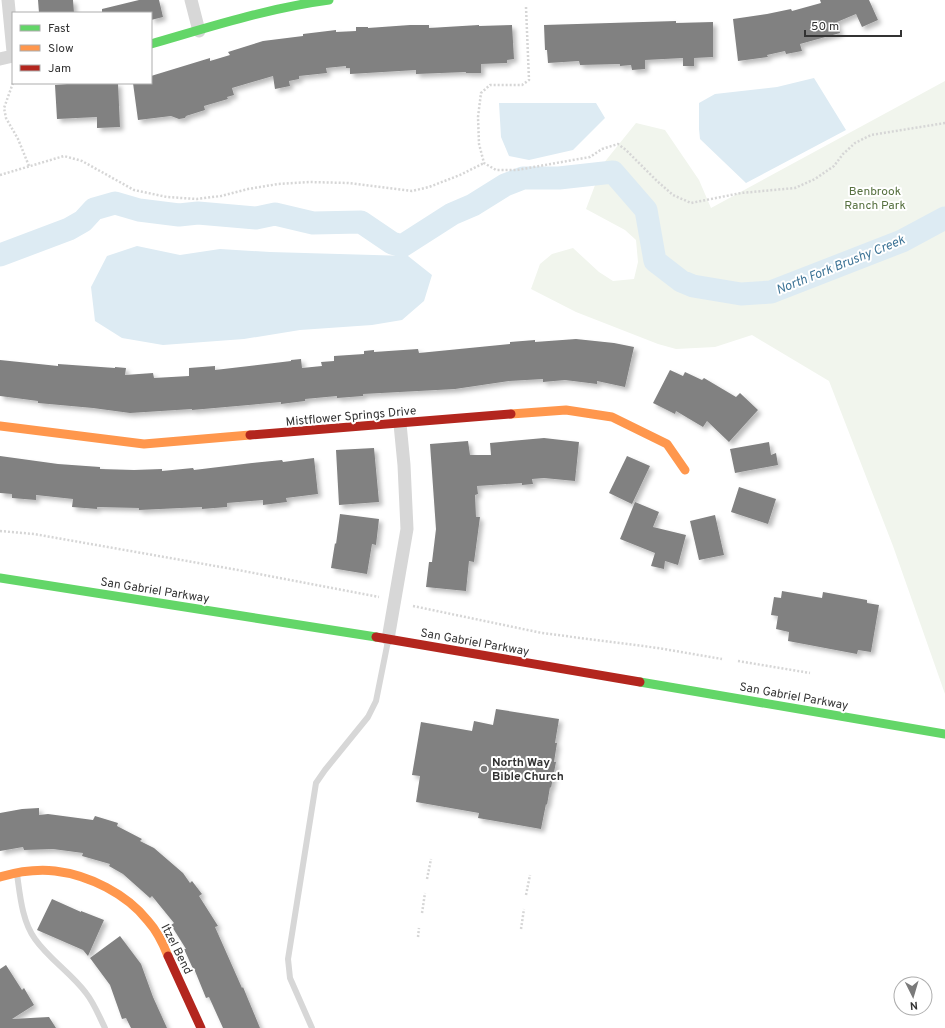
<svg xmlns="http://www.w3.org/2000/svg" width="945" height="1028" font-family="Overpass,sans-serif">
<defs>
<filter id="shadow"><feDropShadow dx="3.5" dy="3.5" stdDeviation="2" flood-color="#0004"/></filter>
</defs>
<rect width="100%" height="100%" fill="#fff"/>
<!-- green -->
<path fill="#f1f5ed" d="M 945,81 L 945,694 L 893,546 L 829,381 L 752,335 L 715,347 L 676,349 L 658,344 L 576,312 L 531,289 L 540,264 L 552,254 L 573,248 L 599,272 L 613,281 L 634,279 L 638,262 L 636,240 L 625,230 L 586,209 L 603,164 L 636,123 L 665,130 L 699,180 L 711,208 Z"/>
<!-- water -->
<path fill="#ddebf3" d="M 814,78 L 846,130 L 746,183 L 700,139 L 699,129 L 699,103 L 715,94 L 777,87 Z
M 499,103 L 596,103 L 605,118 L 573,150 L 529,160 L 509,156 L 501,137 Z
M 137,246 L 180,255 L 220,249 L 270,252 L 408,256 L 432,275 L 424,301 L 402,320 L 372,325 L 300,330 L 244,339 L 163,345 L 122,338 L 95,321 L 91,287 L 107,256 Z"/>
<g fill="none" stroke-linecap="round" stroke-linejoin="round">
<!-- river -->
<path stroke="#ddebf3" stroke-width="23" d="M 0,255 L 69,229 L 83,221 L 94,209 L 115,203 L 139,210 L 179,215 L 198,213 L 256,218 L 275,214 L 313,223 L 361,222 L 392,243 L 402,246 L 452,214 L 473,205 L 505,185 L 523,178 L 559,178 L 613,172 L 646,210 L 655,261 L 681,281 L 693,286 L 741,294 L 771,292 L 902,241 L 945,218"/>
</g>
<!-- building -->
<path fill="#818181" filter="url(#shadow)" d="M 38,0 L 73,0 L 74,13 L 39,13 Z
M 139,0 L 159,0 L 163,17 L 151,20 L 151,13 L 102,13 L 102,9 Z
M 820,0 L 869,0 L 878,20 L 862,27 L 856,14 L 837,22 L 840,33 L 800,44 L 802,51 L 786,54 L 785,51 L 767,55 L 768,57 L 738,61 L 733,19 L 767,14 L 791,9 L 792,11 L 821,3 Z
M 676,21 L 676,23 L 713,22 L 713,57 L 694,58 L 694,66 L 683,66 L 683,58 L 645,60 L 645,69 L 632,70 L 631,65 L 620,66 L 620,64 L 580,65 L 579,61 L 548,63 L 547,50 L 545,50 L 544,25 Z
M 410,25 L 429,25 L 429,28 L 479,25 L 479,26 L 512,25 L 514,59 L 507,60 L 507,63 L 481,64 L 481,73 L 466,73 L 466,72 L 416,74 L 416,70 L 350,74 L 350,68 L 346,68 L 346,66 L 326,68 L 327,73 L 299,76 L 299,79 L 289,81 L 290,86 L 275,89 L 273,76 L 232,88 L 234,95 L 227,97 L 228,99 L 204,106 L 205,110 L 186,116 L 185,118 L 179,119 L 171,116 L 138,120 L 133,83 L 151,83 L 151,76 L 210,58 L 210,61 L 230,55 L 228,52 L 263,41 L 303,36 L 303,34 L 336,30 L 336,32 L 356,31 L 356,27 L 368,27 L 368,28 Z
M 79,83 L 118,83 L 120,127 L 97,128 L 97,117 L 57,119 L 55,85 Z
M 576,339 L 614,343 L 634,347 L 625,387 L 597,381 L 597,384 L 565,380 L 543,382 L 543,379 L 509,381 L 455,389 L 363,394 L 363,396 L 337,398 L 337,396 L 305,399 L 305,401 L 281,404 L 281,402 L 192,410 L 192,409 L 130,413 L 93,408 L 38,403 L 38,401 L 0,396 L 0,360 L 58,366 L 58,364 L 115,368 L 115,367 L 126,368 L 125,375 L 153,373 L 154,378 L 189,376 L 189,368 L 215,366 L 215,370 L 291,361 L 291,360 L 301,359 L 302,368 L 322,366 L 321,362 L 334,361 L 334,356 L 364,354 L 364,351 L 374,350 L 374,352 L 418,349 L 419,353 L 510,344 L 510,342 L 535,340 L 535,342 Z
M 670,370 L 683,376 L 685,372 L 702,380 L 704,378 L 736,397 L 740,393 L 758,410 L 729,442 L 707,421 L 703,427 L 676,411 L 675,414 L 653,403 Z
M 544,438 L 579,442 L 575,481 L 544,478 L 532,479 L 533,484 L 522,485 L 522,483 L 477,486 L 478,494 L 475,495 L 476,517 L 480,517 L 474,562 L 469,561 L 466,591 L 426,587 L 429,562 L 432,562 L 436,529 L 430,444 L 468,441 L 470,455 L 491,455 L 490,443 Z
M 769,442 L 771,455 L 776,453 L 778,465 L 735,473 L 730,449 Z
M 374,448 L 379,502 L 339,505 L 336,450 Z
M 0,456 L 58,464 L 100,467 L 100,469 L 134,470 L 162,469 L 162,471 L 193,468 L 194,470 L 252,463 L 282,460 L 283,462 L 314,458 L 318,494 L 286,498 L 287,502 L 263,505 L 263,500 L 227,503 L 227,507 L 202,509 L 202,507 L 139,510 L 139,508 L 97,507 L 97,509 L 72,507 L 73,499 L 36,495 L 36,500 L 12,498 L 12,494 L 0,493 Z
M 627,456 L 650,466 L 632,504 L 609,493 Z
M 739,487 L 776,499 L 768,524 L 731,512 Z
M 635,502 L 659,512 L 653,527 L 686,535 L 678,565 L 665,561 L 664,569 L 651,566 L 655,553 L 620,539 Z
M 340,514 L 379,519 L 376,545 L 372,544 L 367,574 L 331,568 L 335,543 L 336,544 Z
M 715,515 L 724,555 L 699,560 L 690,521 Z
M 782,591 L 822,598 L 823,592 L 867,600 L 867,603 L 879,605 L 871,652 L 858,650 L 857,654 L 788,641 L 789,632 L 776,629 L 778,616 L 771,615 L 774,597 L 781,598 Z
M 496,709 L 559,719 L 555,743 L 557,743 L 554,762 L 556,762 L 551,788 L 550,787 L 547,805 L 546,804 L 541,829 L 478,818 L 479,813 L 416,802 L 420,776 L 412,775 L 421,722 L 472,731 L 474,721 L 493,725 Z
M 39,808 L 39,815 L 48,814 L 93,820 L 95,816 L 118,823 L 117,826 L 142,839 L 140,841 L 154,848 L 183,873 L 190,883 L 192,881 L 202,894 L 199,896 L 218,926 L 215,927 L 242,988 L 243,987 L 260,1028 L 223,1028 L 209,997 L 206,998 L 195,971 L 194,971 L 184,949 L 186,949 L 171,925 L 174,923 L 152,896 L 150,898 L 123,874 L 109,866 L 110,864 L 82,856 L 83,853 L 53,849 L 24,850 L 23,847 L 0,851 L 0,813 L 22,809 Z
M 52,899 L 81,912 L 81,911 L 104,920 L 88,956 L 83,950 L 37,930 Z
M 120,936 L 141,964 L 153,997 L 167,1028 L 131,1028 L 126,1018 L 122,1019 L 110,985 L 90,958 Z
M 6,965 L 22,990 L 24,988 L 34,1005 L 12,1019 L 49,1017 L 56,1028 L 0,1028 L 0,969 Z"/>
<g fill="none" stroke-linecap="round" stroke-linejoin="round">
<!-- path -->
<path stroke="#d6d6d6" stroke-width="2.5" stroke-dasharray="2 2" stroke-linecap="butt" d="M 526,7 L 529,80 L 522,85 L 490,85 L 481,93 L 478,117 L 479,144 L 484,163 L 496,170 L 517,170 L 590,157 L 602,149 L 618,144 L 626,150 L 657,181 L 673,195 L 691,203 L 741,193 L 795,188 L 815,179 L 834,166 L 843,154 L 855,143 L 871,135 L 945,123
M 13,83 L 4,108 L 6,118 L 18,139 L 29,166
M 0,175 L 64,156 L 82,161 L 134,190 L 167,197 L 197,199 L 221,196 L 248,189 L 278,184 L 309,182 L 348,183 L 412,191 L 429,187 L 460,175 L 484,163
M 0,531 L 34,534 L 238,570 L 379,597
M 413,606 L 542,633 L 658,648 L 722,659
M 738,661 L 810,673
M 427,879 L 431,859
M 526,895 L 530,875
M 422,913 L 425,893
M 521,929 L 524,909
M 418,937 L 419,928"/>
<!-- lane -->
<path stroke="#d7d7d7" stroke-width="6" d="M 17,874 C 20,895 22,921 35,939 C 49,959 71,973 86,993 C 94,1003 99,1016 105,1028
M 312,1028 L 290,978 L 288,959 L 316,783 L 325,770 L 368,717 L 376,701 L 388,641"/>
<!-- street -->
<path stroke="#d7d7d7" stroke-width="13" d="M 8,0 L 13,52
M 191,0 L 199,31
M 0,59 L 13,56
M 388,639 L 407,529 L 404,465 L 400,424"/>
<!-- fast -->
<path stroke="#63d668" stroke-width="9" d="M 151,44 C 210,27 268,8 329,0
M 0,578 L 376,637
M 640,682 L 945,734"/>
<!-- slow -->
<path stroke="#ff974d" stroke-width="9" d="M 511,414 L 566,410 L 612,417 L 667,444 L 685,470
M 0,426 L 144,444 L 250,435
M 0,877 C 17,872 37,869 55,871 C 89,875 127,894 148,921 C 157,931 163,943 168,956"/>
<!-- jam -->
<path stroke="#b3261e" stroke-width="9" d="M 250,435 L 511,414
M 376,637 L 640,682
M 168,956 L 201,1028"/>
</g>
<!-- markers -->
<circle fill="#7a7a7a" stroke="#fff" stroke-width="1.5" cx="484" cy="769" r="4"/>
<g text-anchor="middle" stroke-width="4" stroke-linejoin="round" paint-order="stroke">
<!-- park labels -->
<g font-size="12" fill="#56703f" stroke="#fff">
<text x="875" y="195">Benbrook<tspan x="875" dy="14">Ranch Park</tspan></text>
</g>
<!-- street labels -->
<g font-size="12" fill="#333" stroke="#fff">
<text transform="translate(351 416) rotate(-5)" y="4">Mistflower Springs Drive</text>
<text transform="translate(155 590) rotate(9)" y="4">San Gabriel Parkway</text>
<text transform="translate(475 642) rotate(10)" y="4">San Gabriel Parkway</text>
<text transform="translate(794 696) rotate(10)" y="4">San Gabriel Parkway</text>
<text transform="translate(177 949) rotate(63)" y="4">Itzel Bend</text>
</g>
<!-- poi labels -->
<g font-size="12" font-weight="bold" fill="#333" stroke="#fff" text-anchor="start">
<text x="492" y="766">North Way<tspan x="492" dy="14">Bible Church</tspan></text>
</g>
<!-- water labels -->
<g font-size="13" font-style="italic" fill="#3f7597" stroke="#fff">
<text transform="translate(840 264) rotate(-22)" y="5">North Fork Brushy Creek</text>
</g>
</g>
<!-- legend -->
<rect x="12" y="12" width="140" height="72" fill="#ffffff" stroke="#adadad"/>
<rect x="20" y="25" width="20" height="6" fill="#63d668" stroke="#adadad"/>
<text x="48" y="32" font-size="12" fill="#333333">Fast</text>
<rect x="20" y="45" width="20" height="6" fill="#ff974d" stroke="#adadad"/>
<text x="48" y="52" font-size="12" fill="#333333">Slow</text>
<rect x="20" y="65" width="20" height="6" fill="#b3261e" stroke="#adadad"/>
<text x="48" y="72" font-size="12" fill="#333333">Jam</text>
<!-- north arrow -->
<g transform="translate(913 996) rotate(175)"><circle r="19" fill="#ffffff" stroke="#adadad"/>
<path d="M0-3L7 15L0 10L-7 15Z" fill="#7a7a7a"/>
<text y="-6" font-size="11" font-weight="bold" text-anchor="middle" fill="#333333">N</text>
</g>
<!-- scale -->
<path d="M805 30v6h96v-6" fill="none" stroke="#333333" stroke-width="2"/>
<text x="811" y="30" font-size="12" fill="#333333" stroke="#ffffff" stroke-width="3" paint-order="stroke">50 m</text>
</svg>
